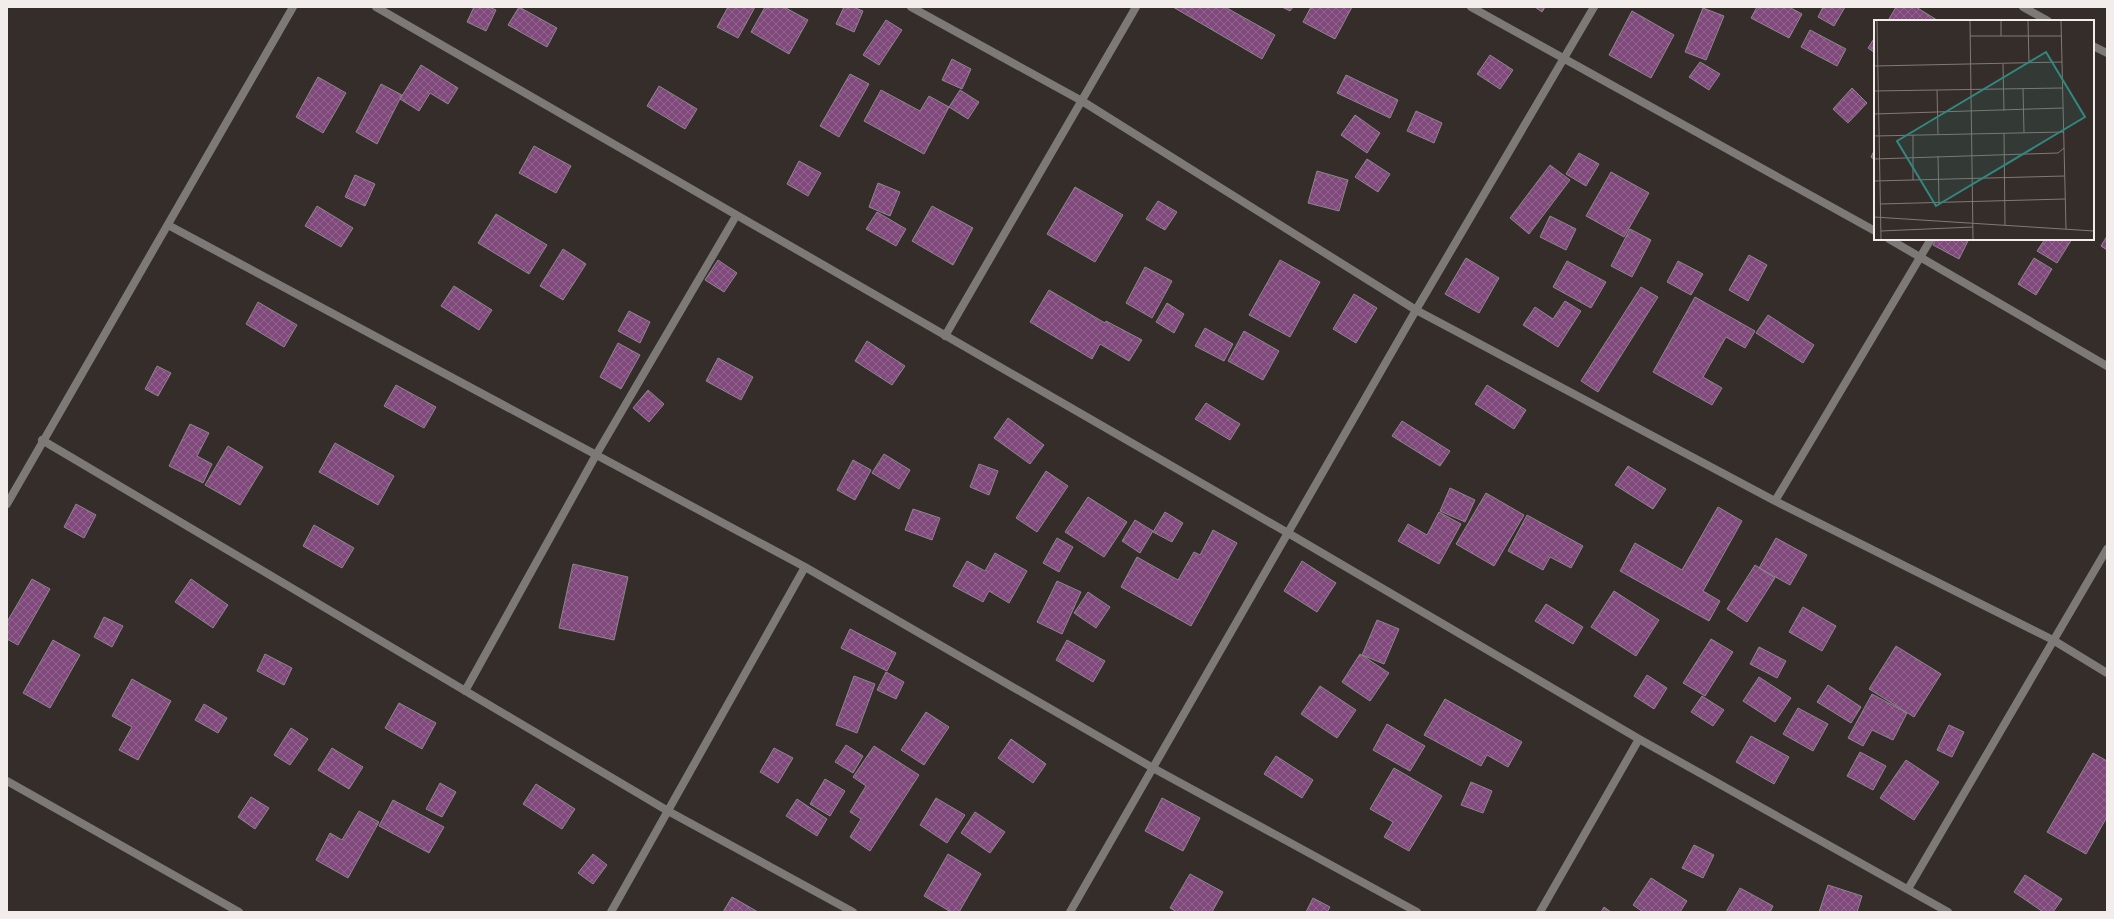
<svg xmlns="http://www.w3.org/2000/svg" width="2114" height="919" font-family="Commissioner,sans-serif">
<defs>
<pattern id="building-cross-hatch" width="8" height="8" patternUnits="userSpaceOnUse"><rect width="8" height="8" fill="#80497b"/><path d="M0 0l8 8M0 8l8-8" fill="none" stroke="#92648e"/></pattern>
</defs>
<rect width="100%" height="100%" fill="#342d29"/>
<!-- building -->
<path fill="url(#building-cross-hatch)" stroke="#8d868c" d="M 474,7 L 489,7 L 496,10 L 486,31 L 467,22 Z
M 519,7 L 557,28 L 547,47 L 508,25 Z
M 728,7 L 755,7 L 738,38 L 717,27 Z
M 765,7 L 784,7 L 808,20 L 789,54 L 751,32 Z
M 844,7 L 853,7 L 863,11 L 854,32 L 836,24 Z
M 1173,7 L 1225,7 L 1275,35 L 1262,59 Z
M 1282,7 L 1293,7 L 1290,11 Z
M 1311,7 L 1352,7 L 1335,39 L 1303,22 Z
M 1535,7 L 1545,7 L 1542,12 Z
M 1757,7 L 1789,7 L 1802,14 L 1789,38 L 1751,18 Z
M 1823,7 L 1845,7 L 1834,26 L 1818,17 Z
M 1896,7 L 1916,7 L 1937,20 L 1892,21 L 1889,19 Z
M 1703,8 L 1724,16 L 1706,60 L 1685,52 Z
M 1632,11 L 1674,35 L 1651,78 L 1609,55 Z
M 886,20 L 902,30 L 879,65 L 863,55 Z
M 1810,30 L 1846,49 L 1837,66 L 1801,47 Z
M 1875,37 L 1875,53 L 1868,48 Z
M 1490,55 L 1513,70 L 1500,89 L 1477,74 Z
M 952,59 L 971,69 L 962,89 L 942,80 Z
M 1700,62 L 1720,74 L 1709,90 L 1689,77 Z
M 421,65 L 458,88 L 448,104 L 430,93 L 419,111 L 400,99 Z
M 850,74 L 869,84 L 839,137 L 820,126 Z
M 1346,75 L 1398,100 L 1390,118 L 1337,93 Z
M 318,77 L 346,93 L 323,133 L 296,117 Z
M 381,84 L 402,95 L 377,144 L 356,132 Z
M 659,86 L 697,109 L 685,129 L 647,106 Z
M 1852,88 L 1867,103 L 1848,123 L 1833,109 Z
M 881,90 L 920,111 L 929,96 L 949,107 L 924,154 L 864,121 Z
M 960,90 L 979,102 L 968,119 L 949,107 Z
M 1416,111 L 1442,123 L 1434,143 L 1407,131 Z
M 1355,115 L 1380,133 L 1367,153 L 1341,135 Z
M 534,146 L 571,166 L 556,193 L 519,173 Z
M 1875,149 L 1875,160 L 1871,157 Z
M 1579,153 L 1599,164 L 1586,186 L 1566,174 Z
M 1367,159 L 1390,174 L 1378,192 L 1355,177 Z
M 799,161 L 821,173 L 808,196 L 787,184 Z
M 1550,165 L 1570,180 L 1529,234 L 1510,218 Z
M 1317,171 L 1348,180 L 1339,211 L 1308,203 Z
M 1611,172 L 1649,193 L 1624,237 L 1586,216 Z
M 355,175 L 375,184 L 365,206 L 345,197 Z
M 878,183 L 900,192 L 890,216 L 869,207 Z
M 1075,187 L 1123,215 L 1095,262 L 1047,234 Z
M 1158,201 L 1177,212 L 1165,230 L 1146,219 Z
M 317,206 L 353,228 L 341,247 L 305,226 Z
M 932,206 L 973,228 L 953,265 L 912,241 Z
M 877,212 L 906,229 L 896,246 L 866,229 Z
M 496,214 L 547,245 L 529,274 L 478,243 Z
M 1550,216 L 1576,229 L 1566,250 L 1540,237 Z
M 1630,229 L 1651,240 L 1632,277 L 1611,266 Z
M 2107,236 L 2107,250 L 2101,246 Z
M 1936,239 L 1969,239 L 1959,259 L 1933,245 Z
M 2045,239 L 2072,239 L 2057,263 L 2037,251 Z
M 563,249 L 586,264 L 563,300 L 540,286 Z
M 1749,255 L 1767,265 L 1748,301 L 1729,290 Z
M 1466,258 L 1499,278 L 1479,313 L 1445,294 Z
M 2034,258 L 2052,269 L 2036,295 L 2018,284 Z
M 718,260 L 737,273 L 724,292 L 705,280 Z
M 1280,260 L 1320,282 L 1290,337 L 1249,315 Z
M 1567,261 L 1606,282 L 1591,308 L 1553,287 Z
M 1678,261 L 1703,274 L 1691,295 L 1667,282 Z
M 1145,267 L 1172,281 L 1152,318 L 1126,303 Z
M 454,286 L 492,310 L 479,330 L 441,306 Z
M 1641,287 L 1658,297 L 1598,392 L 1581,381 Z
M 1049,290 L 1105,323 L 1106,321 L 1142,340 L 1129,361 L 1100,344 L 1092,359 L 1030,322 Z
M 1354,294 L 1377,308 L 1356,343 L 1333,329 Z
M 1695,297 L 1755,331 L 1745,348 L 1726,337 L 1703,377 L 1722,388 L 1712,405 L 1653,372 Z
M 1565,301 L 1581,311 L 1558,347 L 1523,325 L 1535,307 L 1553,319 Z
M 258,302 L 297,325 L 284,347 L 246,324 Z
M 1167,303 L 1184,314 L 1174,333 L 1156,322 Z
M 629,311 L 650,322 L 640,343 L 618,331 Z
M 1768,315 L 1814,345 L 1803,363 L 1756,333 Z
M 1205,328 L 1233,344 L 1224,361 L 1195,346 Z
M 1244,331 L 1279,351 L 1263,380 L 1228,361 Z
M 867,341 L 905,366 L 892,385 L 855,361 Z
M 618,343 L 640,355 L 621,389 L 600,377 Z
M 718,358 L 753,377 L 741,400 L 706,381 Z
M 157,366 L 171,373 L 158,396 L 145,389 Z
M 396,385 L 436,407 L 424,428 L 384,406 Z
M 1487,385 L 1526,410 L 1514,429 L 1475,404 Z
M 648,390 L 664,404 L 649,422 L 633,408 Z
M 1206,403 L 1240,424 L 1230,440 L 1195,419 Z
M 1008,418 L 1044,445 L 1030,464 L 994,438 Z
M 1402,421 L 1450,451 L 1440,466 L 1392,436 Z
M 190,424 L 209,433 L 197,456 L 212,464 L 203,483 L 169,466 Z
M 335,443 L 394,476 L 378,505 L 319,472 Z
M 228,446 L 263,467 L 240,505 L 205,485 Z
M 884,454 L 910,470 L 899,489 L 872,473 Z
M 853,460 L 871,470 L 855,500 L 837,490 Z
M 979,464 L 998,471 L 989,495 L 970,487 Z
M 1628,466 L 1666,489 L 1653,509 L 1615,485 Z
M 1046,471 L 1068,486 L 1037,532 L 1016,518 Z
M 1450,488 L 1475,500 L 1465,522 L 1440,511 Z
M 1486,493 L 1524,515 L 1494,566 L 1456,544 Z
M 1088,497 L 1127,522 L 1104,557 L 1065,532 Z
M 76,504 L 96,515 L 84,538 L 64,527 Z
M 1718,507 L 1742,521 L 1703,591 L 1720,601 L 1709,621 L 1620,571 L 1635,543 L 1682,570 Z
M 913,509 L 940,518 L 932,540 L 905,530 Z
M 1165,512 L 1183,523 L 1172,542 L 1153,532 Z
M 1439,512 L 1461,524 L 1439,564 L 1398,541 L 1408,524 L 1427,535 Z
M 1527,515 L 1583,546 L 1571,568 L 1550,557 L 1543,570 L 1508,551 Z
M 1135,520 L 1153,531 L 1140,553 L 1122,541 Z
M 314,525 L 354,548 L 342,568 L 303,546 Z
M 1213,530 L 1237,543 L 1191,626 L 1121,587 L 1137,557 L 1178,580 L 1194,552 L 1200,555 Z
M 1057,538 L 1073,547 L 1059,572 L 1043,563 Z
M 1776,538 L 1807,555 L 1790,585 L 1759,568 Z
M 995,553 L 1027,571 L 1009,603 L 989,591 L 983,602 L 953,586 L 967,561 L 985,571 Z
M 1302,561 L 1336,583 L 1317,612 L 1284,591 Z
M 573,564 L 628,577 L 614,640 L 559,628 Z
M 1755,565 L 1775,578 L 1747,622 L 1727,609 Z
M 32,579 L 50,589 L 18,645 L 7,639 L 7,622 Z
M 191,579 L 228,605 L 213,628 L 175,602 Z
M 1057,581 L 1081,592 L 1062,634 L 1037,622 Z
M 1614,591 L 1659,620 L 1636,656 L 1591,627 Z
M 1088,592 L 1110,607 L 1096,628 L 1074,613 Z
M 1546,604 L 1583,627 L 1573,644 L 1535,621 Z
M 1803,607 L 1836,626 L 1822,651 L 1789,632 Z
M 104,617 L 123,626 L 112,647 L 94,637 Z
M 1377,620 L 1399,629 L 1384,664 L 1362,655 Z
M 850,629 L 896,653 L 887,671 L 841,648 Z
M 1711,639 L 1733,652 L 1705,696 L 1683,683 Z
M 53,640 L 80,655 L 50,708 L 23,693 Z
M 1067,640 L 1105,661 L 1093,682 L 1056,660 Z
M 1896,646 L 1941,674 L 1914,717 L 1869,689 Z
M 1759,647 L 1786,661 L 1777,678 L 1750,664 Z
M 265,654 L 292,668 L 284,685 L 257,671 Z
M 1360,654 L 1389,673 L 1370,701 L 1342,682 Z
M 886,672 L 904,682 L 896,699 L 877,690 Z
M 1647,675 L 1667,688 L 1654,709 L 1634,696 Z
M 854,676 L 875,684 L 857,733 L 836,725 Z
M 1759,677 L 1791,698 L 1775,722 L 1743,701 Z
M 132,679 L 171,701 L 138,760 L 119,750 L 132,727 L 112,716 Z
M 1828,685 L 1861,707 L 1851,723 L 1817,702 Z
M 1320,686 L 1356,710 L 1337,738 L 1301,714 Z
M 1872,694 L 1907,713 L 1893,740 L 1872,730 L 1863,746 L 1848,738 Z
M 1702,696 L 1724,710 L 1713,726 L 1691,712 Z
M 1445,699 L 1522,742 L 1508,767 L 1487,755 L 1481,766 L 1424,735 Z
M 399,703 L 436,723 L 422,749 L 385,728 Z
M 204,704 L 227,718 L 218,733 L 195,720 Z
M 1798,708 L 1828,724 L 1813,751 L 1783,734 Z
M 926,712 L 949,727 L 924,765 L 901,750 Z
M 1387,724 L 1425,746 L 1410,771 L 1373,750 Z
M 1949,725 L 1964,732 L 1952,757 L 1937,750 Z
M 291,728 L 308,739 L 290,765 L 274,755 Z
M 1751,736 L 1789,757 L 1774,784 L 1736,762 Z
M 1011,739 L 1046,764 L 1033,783 L 998,758 Z
M 846,745 L 863,756 L 853,773 L 835,762 Z
M 874,746 L 919,775 L 870,851 L 850,837 L 861,819 L 850,812 L 866,786 L 853,777 Z
M 332,748 L 363,767 L 349,789 L 318,770 Z
M 774,748 L 793,758 L 778,783 L 760,772 Z
M 1860,752 L 1886,766 L 1873,790 L 1847,776 Z
M 2093,753 L 2107,761 L 2107,817 L 2086,854 L 2047,832 Z
M 1276,756 L 1313,780 L 1302,798 L 1264,774 Z
M 1906,760 L 1939,782 L 1914,820 L 1880,798 Z
M 1394,768 L 1442,796 L 1409,851 L 1384,837 L 1393,822 L 1370,809 Z
M 825,779 L 845,791 L 830,816 L 810,804 Z
M 1471,782 L 1492,791 L 1483,813 L 1461,805 Z
M 440,783 L 456,792 L 442,817 L 426,809 Z
M 536,784 L 575,809 L 562,829 L 523,804 Z
M 251,797 L 269,808 L 255,829 L 238,817 Z
M 936,798 L 965,815 L 947,843 L 920,825 Z
M 1162,798 L 1200,818 L 1183,851 L 1145,831 Z
M 797,799 L 827,819 L 817,836 L 786,816 Z
M 393,800 L 444,827 L 429,853 L 379,826 Z
M 359,811 L 379,822 L 348,878 L 316,860 L 330,833 L 342,840 Z
M 975,812 L 1005,832 L 990,853 L 961,833 Z
M 1694,845 L 1714,855 L 1703,878 L 1682,868 Z
M 593,854 L 607,865 L 593,884 L 578,873 Z
M 948,854 L 981,874 L 959,912 L 951,912 L 924,896 Z
M 1190,874 L 1223,892 L 1212,912 L 1177,912 L 1170,908 Z
M 2025,875 L 2062,899 L 2053,912 L 2043,912 L 2014,892 Z
M 1651,878 L 1687,901 L 1680,912 L 1643,912 L 1633,905 Z
M 1828,885 L 1862,896 L 1857,912 L 1819,912 Z
M 1740,888 L 1773,906 L 1770,912 L 1726,912 Z
M 732,897 L 758,912 L 723,912 Z
M 1313,898 L 1330,907 L 1327,912 L 1306,912 Z
M 1604,907 L 1611,912 L 1601,912 Z"/>
<g fill="none" stroke-linecap="round" stroke-linejoin="round">
<!-- minor -->
<path stroke="#7d7977" stroke-width="8" d="M 376,7 L 1288,533 L 1639,739 L 1948,912
M 911,7 L 1082,101 L 1416,310 L 1775,501 L 2053,640 L 2107,673
M 1471,7 L 1875,231
M 2023,7 L 2048,21
M 2093,46 L 2107,53
M 168,225 L 805,567 L 1153,768 L 1417,912
M 1889,239 L 2107,366
M 945,336 L 1136,7
M 42,440 L 668,811 L 853,912
M 1775,501 L 1931,239
M 7,504 L 293,7
M 465,691 L 596,455 L 736,216
M 7,781 L 239,912
M 1908,889 L 2107,549
M 611,912 L 805,567
M 1070,912 L 1416,310 L 1594,7
M 1540,912 L 1639,739"/>
</g>
<!-- overview -->
<g transform="translate(1874 20)">
<rect width="220" height="220" fill="#342d29"/>
<path fill="none" stroke="#807a76" stroke-width="1" d="M 3,1 L 7,219M 96,1 L 99,219M 127,1 L 127,16M 154,1 L 155,43M 187,1 L 192,209M 96,16 L 188,16M 129,44 L 130,91M 0,46 L 188,42M 149,68 L 150,113M 63,70 L 64,114M 0,71 L 189,68M 0,94 L 189,88M 130,113 L 131,205M 39,115 L 39,160M 0,116 L 190,112M 64,136 L 65,182M 0,139 L 184,133 L 190,128M 0,161 L 191,156M 6,184 L 191,179M 0,197 L 220,211M 7,211 L 99,207"/>
<path fill="#318881" fill-opacity="0.15" stroke="#318881" stroke-width="2" d="M 172,32 L 211,97 L 62,186 L 23,121 Z"/>
<rect width="220" height="220" fill="none" stroke="#f2edea" stroke-width="2"/>
</g>
<!-- border -->
<rect width="2114" height="919" fill="none" stroke="#f2edea" stroke-width="16"/>
</svg>
